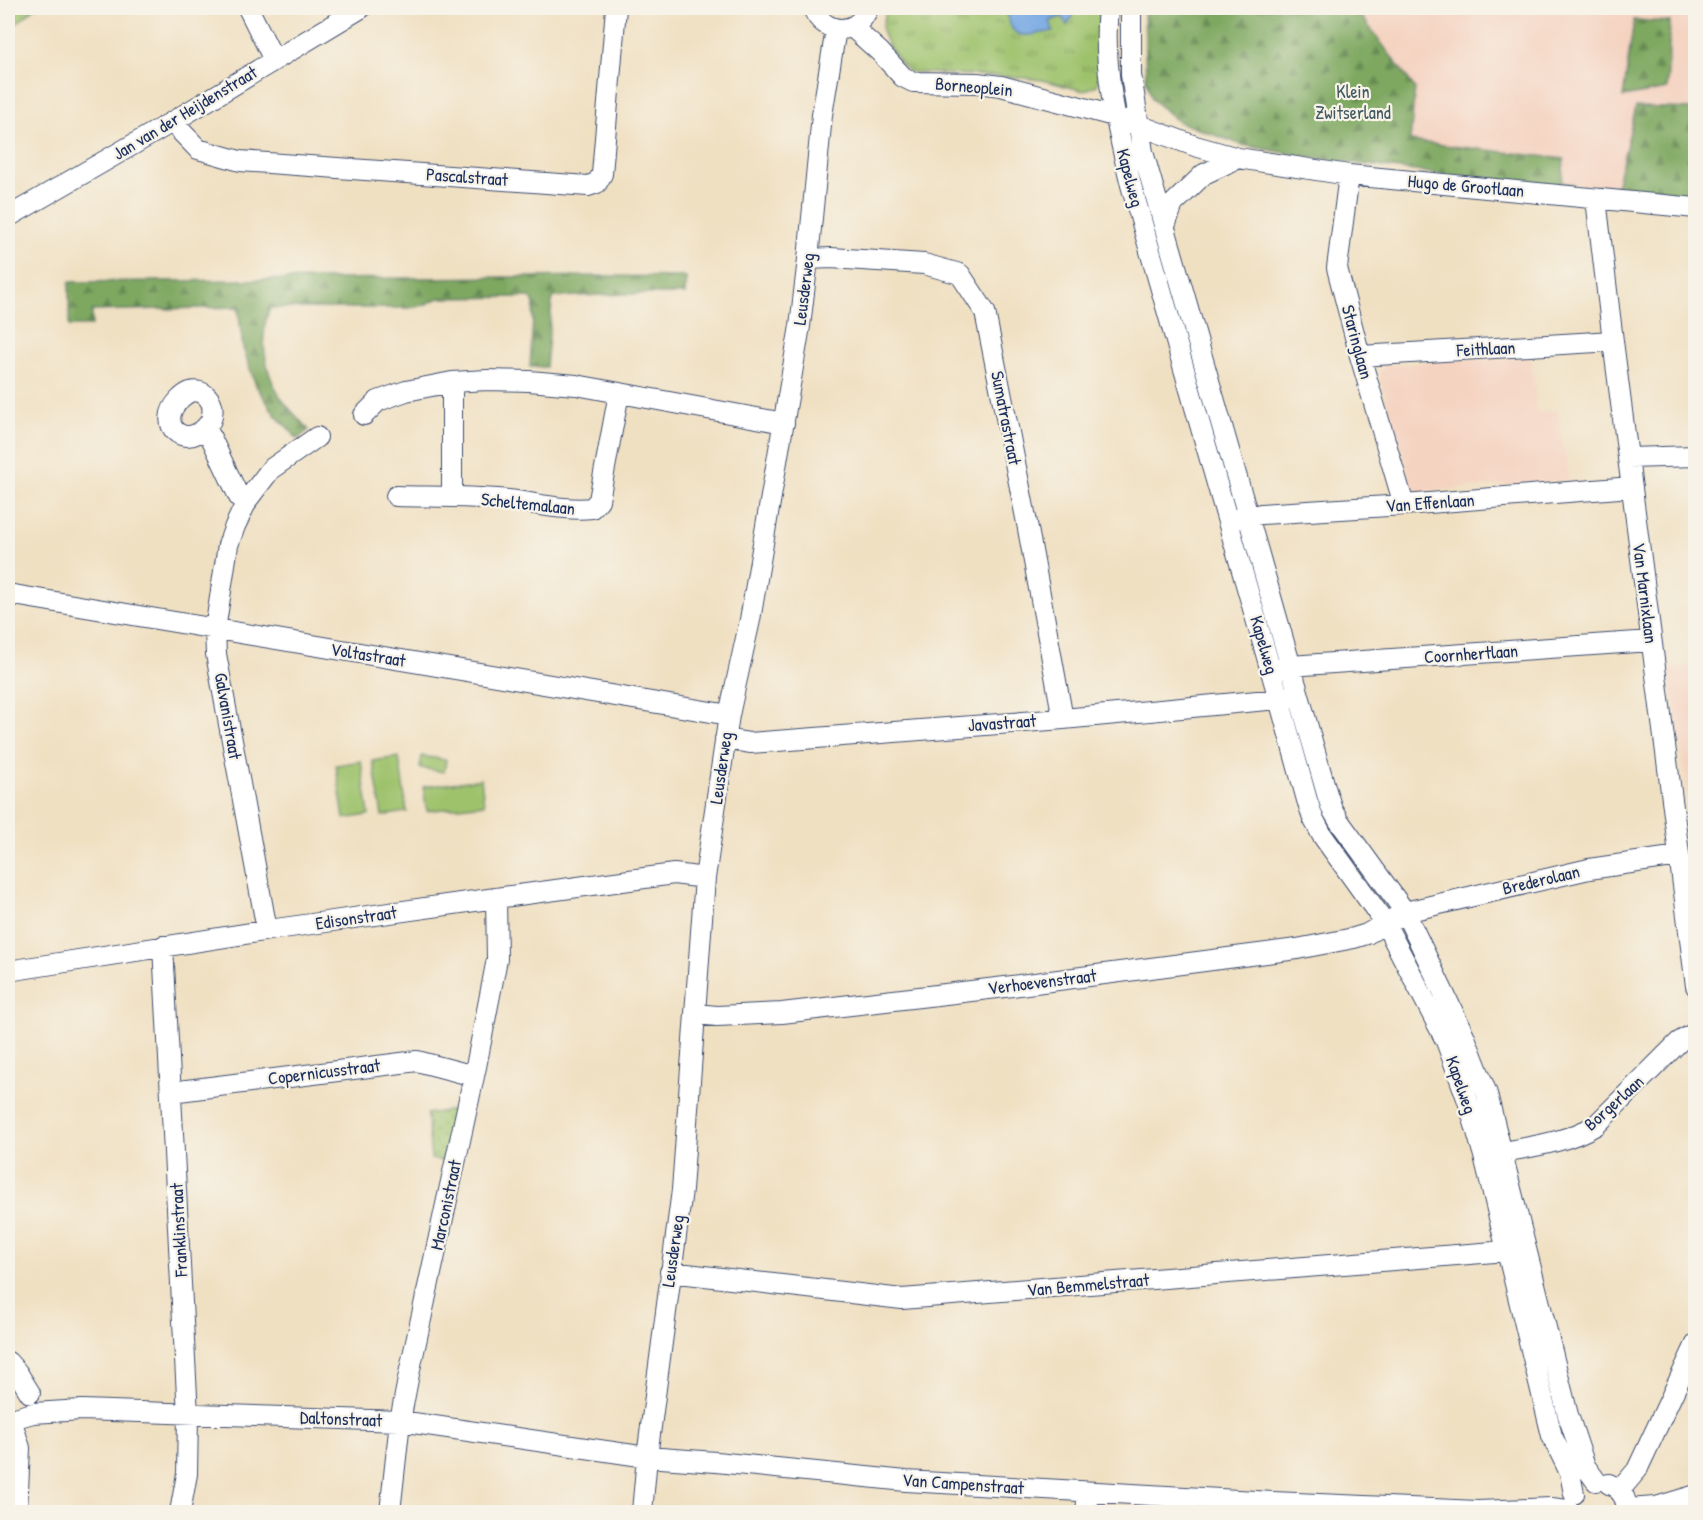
<svg xmlns="http://www.w3.org/2000/svg" width="1703" height="1520" font-family="'Patrick Hand',sans-serif">
<defs>
<pattern id="grass-tufts" width="24" height="20" patternUnits="userSpaceOnUse" patternTransform="scale(1.5)"><rect width="24" height="20" fill="#9ec26c"/><path d="M3 7l-1-3M5 7V3M7 7l1-3M15 17l-1-3M17 17v-4M19 17l1-3" fill="none" stroke="#809e5c"/></pattern>
<pattern id="forest-firs" width="22" height="20" patternUnits="userSpaceOnUse" patternTransform="scale(1.5)"><rect width="22" height="20" fill="#7ea860"/><path d="M5 1l3.5 6h-7zM16 11l3.5 6h-7z" fill="#668952"/></pattern>
<pattern id="park-dots" width="8" height="8" patternUnits="userSpaceOnUse" patternTransform="scale(1.5)"><rect width="8" height="8" fill="#9ec26c"/><path d="M2 2h.1M6 6h.1" fill="none" stroke="#809e5c" stroke-width="1.8" stroke-linecap="round"/></pattern>
</defs>
<rect width="100%" height="100%" fill="#f7f3e8"/>
<filter id="ink" filterUnits="userSpaceOnUse"><feTurbulence type="fractalNoise" baseFrequency=".0167" numOctaves="2"/><feDisplacementMap in="SourceGraphic" scale="12" xChannelSelector="R" yChannelSelector="G"/><feConvolveMatrix kernelMatrix="1 2 1 2 8 2 1 2 1" color-interpolation-filters="sRGB"/></filter>
<filter id="wash" filterUnits="userSpaceOnUse"><feTurbulence type="fractalNoise" baseFrequency=".008" numOctaves="4" result="noise"/><feDisplacementMap in="SourceGraphic" scale="24" xChannelSelector="R" yChannelSelector="G"/><feGaussianBlur stdDeviation="1.35" result="paint"/><feColorMatrix in="noise" values="0 0 0 0 0 0 0 0 0 0 0 0 0 0 0 0 0 1.4 0 .05"/><feComposite in="paint" operator="in"/></filter>
<g filter="url(#wash)">
<rect width="100%" height="100%" fill="#f0e0c2"/>
<!-- built -->
<path fill="#f5d3c1" d="M 1355,8 L 1695,8 L 1695,109 L 1636,107 L 1616,187 L 1562,183 L 1564,159 L 1410,141 L 1415,88 Z
M 1531,357 L 1537,412 L 1558,410 L 1563,452 L 1565,452 L 1569,480 L 1414,492 L 1379,376 L 1381,371 L 1385,365 Z
M 1695,665 L 1696,665 L 1695,852 L 1670,668 Z"/>
<!-- grass -->
<path fill="url(#grass-tufts)" stroke="#5c7865" stroke-width="1.5" d="M 8,8 L 35,8 L 8,31 Z
M 888,8 L 1008,8 L 1008,17 L 1052,31 L 1049,21 L 1063,16 L 1067,25 L 1070,8 L 1101,8 L 1099,80 L 1097,85 L 1084,91 L 1042,80 L 1013,77 L 908,72 C 900,63 881,39 882,26 C 883,20 886,13 888,8 Z"/>
<!-- forest -->
<path fill="url(#forest-firs)" stroke="#4c6c5f" stroke-width="1.5" d="M 1144,8 L 1355,8 L 1415,88 L 1410,141 L 1564,159 L 1562,183 L 1572,184 L 1571,191 L 1315,158 L 1242,145 L 1179,122 L 1152,99 L 1146,80 Z
M 1634,20 L 1670,22 L 1667,89 L 1623,97 Z
M 1636,107 L 1695,109 L 1695,202 L 1597,194 L 1597,186 L 1616,187 Z
M 605,276 L 686,277 L 685,294 L 627,294 L 554,297 L 552,302 L 546,367 L 530,367 L 534,303 L 530,297 L 439,298 L 424,305 L 409,308 L 270,308 C 258,334 265,374 281,398 C 289,409 300,420 309,430 L 297,439 L 291,431 L 276,416 L 256,386 L 243,348 L 238,307 L 92,311 L 92,326 L 69,326 L 69,282 Z"/>
<!-- park -->
<path fill="url(#park-dots)" stroke="#5c7865" stroke-width="1.5" d="M 455,1110 L 444,1161 L 431,1159 L 427,1114 Z"/>
<!-- garden -->
<path fill="#9ec26c" stroke="#5c7865" stroke-width="1.5" d="M 422,756 L 446,760 L 444,772 L 420,768 Z
M 399,757 L 407,812 L 382,816 L 373,761 Z
M 361,761 L 369,815 L 344,819 L 336,765 Z
M 481,779 L 484,804 L 427,811 L 423,787 Z"/>
<!-- water -->
<path fill="#79aae4" stroke="#4a6ca1" stroke-width="1.5" d="M 1008,8 L 1070,8 L 1072,17 L 1067,25 L 1062,16 L 1050,21 L 1053,31 C 1027,35 1008,44 1008,8 Z"/>
</g>
<g filter="url(#ink)">
<g fill="none" stroke-linecap="round" stroke-linejoin="round">
<!-- minor casing -->
<g stroke="#3b4a6d" stroke-width="22">
<path id="minor" d="M 248,8 L 274,60
M 813,8 C 824,36 858,36 868,8
M 1108,8 C 1102,68 1117,127 1131,185 L 1279,699 L 1307,800 L 1313,818 L 1322,835 L 1385,923 L 1446,1041 L 1468,1101 L 1484,1156 L 1552,1436 L 1570,1473 L 1574,1494
M 1131,8 L 1131,75 L 1143,152 L 1248,516 L 1327,794 L 1332,809 L 1339,821 L 1405,912 L 1464,1035 L 1487,1094 L 1568,1415 L 1585,1466 L 1596,1481
M 852,27 L 880,52 L 903,77 L 913,82 L 977,83 L 1001,86 L 1114,116 L 1195,146 L 1238,158 L 1349,175 L 1696,208
M 172,122 L 198,149 L 240,161 L 588,186 L 597,183 L 602,174 L 616,8
M 1349,175 L 1337,268 L 1360,356 L 1404,505
M 1596,199 L 1613,341 L 1696,986
M 8,217 L 172,122 L 361,8
M 1165,226 L 1173,204 L 1204,174 L 1238,158
M 808,259 L 831,258 L 924,264 L 960,274 L 985,312 L 1026,518 L 1063,719
M 1360,356 L 1613,341
M 452,382 L 452,497
M 364,415 L 378,401 L 406,391 L 452,382 L 487,380 L 529,381 L 576,385 L 784,423
M 206,427 C 183,450 156,424 179,400 C 182,397 185,394 190,392 C 204,388 215,401 212,415 C 212,419 209,424 206,427 L 239,497 L 246,504
M 1629,458 L 1696,456
M 396,496 C 433,497 471,496 508,500 C 536,503 564,511 592,508 L 599,500 L 619,393
M 1237,519 L 1261,514 L 1404,505 L 1632,487
M 8,594 L 729,715
M 1280,669 L 1290,666 L 1651,641
M 725,739 L 750,743 L 1063,719 L 1279,699 L 1290,696
M 267,930 L 216,654 L 215,630 L 228,545 L 235,526 L 248,499 L 271,469 L 317,437
M 163,946 L 188,1415 L 187,1474 L 180,1512
M 8,971 L 276,929 L 496,898 L 674,874 L 705,878
M 695,1014 L 717,1016 L 782,1013 L 997,988 L 1297,949 L 1354,938 L 1367,934 L 1405,912 L 1589,869 L 1679,856
M 171,1092 L 417,1061 L 474,1076
M 1489,1155 C 1525,1147 1564,1144 1596,1125 L 1679,1042 L 1696,1032
M 670,1272 L 902,1299 L 1507,1251 L 1518,1248
M 8,1362 L 17,1372 L 30,1393
M 11,1419 L 20,1448 L 17,1512
M 8,1420 L 33,1413 L 82,1410 L 400,1421 L 647,1457 L 716,1462 L 906,1481 L 1273,1502 L 1478,1511 L 1551,1508 L 1568,1510
M 1609,1484 C 1622,1489 1627,1499 1627,1512
M 1620,1490 L 1637,1470 L 1696,1344
M 1628,1509 L 1656,1507 L 1696,1495
M 390,1512 L 400,1421 L 409,1374 L 476,1067 L 497,959 L 496,898
M 642,1512 L 647,1457 L 682,1190 L 705,878 L 729,715 L 750,620 L 800,326 L 808,259 L 822,115 L 836,29
M 1086,1512 L 1088,1492"/>
</g>
<!-- minor -->
<use href="#minor" stroke="#fff" stroke-width="20"/>
</g>
</g>
<g text-anchor="middle" stroke-width="4.5" stroke-linejoin="round" paint-order="stroke">
<!-- street labels -->
<g font-size="18" fill="#1b2f5e" stroke="#f7f3e8">
<text transform="translate(974 87) rotate(5)" y="6">Borneoplein</text>
<text transform="translate(185 113) rotate(-31)" y="6">Jan van der Heijdenstraat</text>
<text transform="translate(467 177) rotate(4)" y="6">Pascalstraat</text>
<text transform="translate(1130 178) rotate(75)" y="6">Kapelweg</text>
<text transform="translate(1466 186) rotate(5)" y="6">Hugo de Grootlaan</text>
<text transform="translate(804 289) rotate(-83)" y="6">Leusderweg</text>
<text transform="translate(1357 342) rotate(75)" y="6">Staringlaan</text>
<text transform="translate(1486 349) rotate(-3)" y="6">Feithlaan</text>
<text transform="translate(1006 418) rotate(79)" y="6">Sumatrastraat</text>
<text transform="translate(1430 503) rotate(-4)" y="6">Van Effenlaan</text>
<text transform="translate(528 504) rotate(6)" y="6">Scheltemalaan</text>
<text transform="translate(1645 593) rotate(83)" y="6">Van Marnixlaan</text>
<text transform="translate(1264 645) rotate(74)" y="6">Kapelweg</text>
<text transform="translate(1471 654) rotate(-4)" y="6">Coornhertlaan</text>
<text transform="translate(368 655) rotate(9)" y="6">Voltastraat</text>
<text transform="translate(228 716) rotate(80)" y="6">Galvanistraat</text>
<text transform="translate(1002 723) rotate(-4)" y="6">Javastraat</text>
<text transform="translate(721 768) rotate(-82)" y="6">Leusderweg</text>
<text transform="translate(1541 880) rotate(-13)" y="6">Brederolaan</text>
<text transform="translate(356 918) rotate(-8)" y="6">Edisonstraat</text>
<text transform="translate(1042 982) rotate(-7)" y="6">Verhoevenstraat</text>
<text transform="translate(324 1072) rotate(-7)" y="6">Copernicusstraat</text>
<text transform="translate(1461 1085) rotate(71)" y="6">Kapelweg</text>
<text transform="translate(1614 1103) rotate(-42)" y="6">Borgerlaan</text>
<text transform="translate(446 1205) rotate(-78)" y="6">Marconistraat</text>
<text transform="translate(179 1230) rotate(-93)" y="6">Franklinstraat</text>
<text transform="translate(673 1251) rotate(-82)" y="6">Leusderweg</text>
<text transform="translate(1088 1285) rotate(-5)" y="6">Van Bemmelstraat</text>
<text transform="translate(341 1419) rotate(2)" y="6">Daltonstraat</text>
<text transform="translate(963 1484) rotate(4)" y="6">Van Campenstraat</text>
</g>
<!-- park labels -->
<g font-size="18" fill="#425b62" stroke="#f7f3e8">
<text x="1353" y="98">Klein<tspan x="1353" dy="21">Zwitserland</tspan></text>
</g>
</g>
<!-- margin -->
<rect width="1703" height="1520" fill="none" stroke="#f7f3e8" stroke-width="30"/>
</svg>
